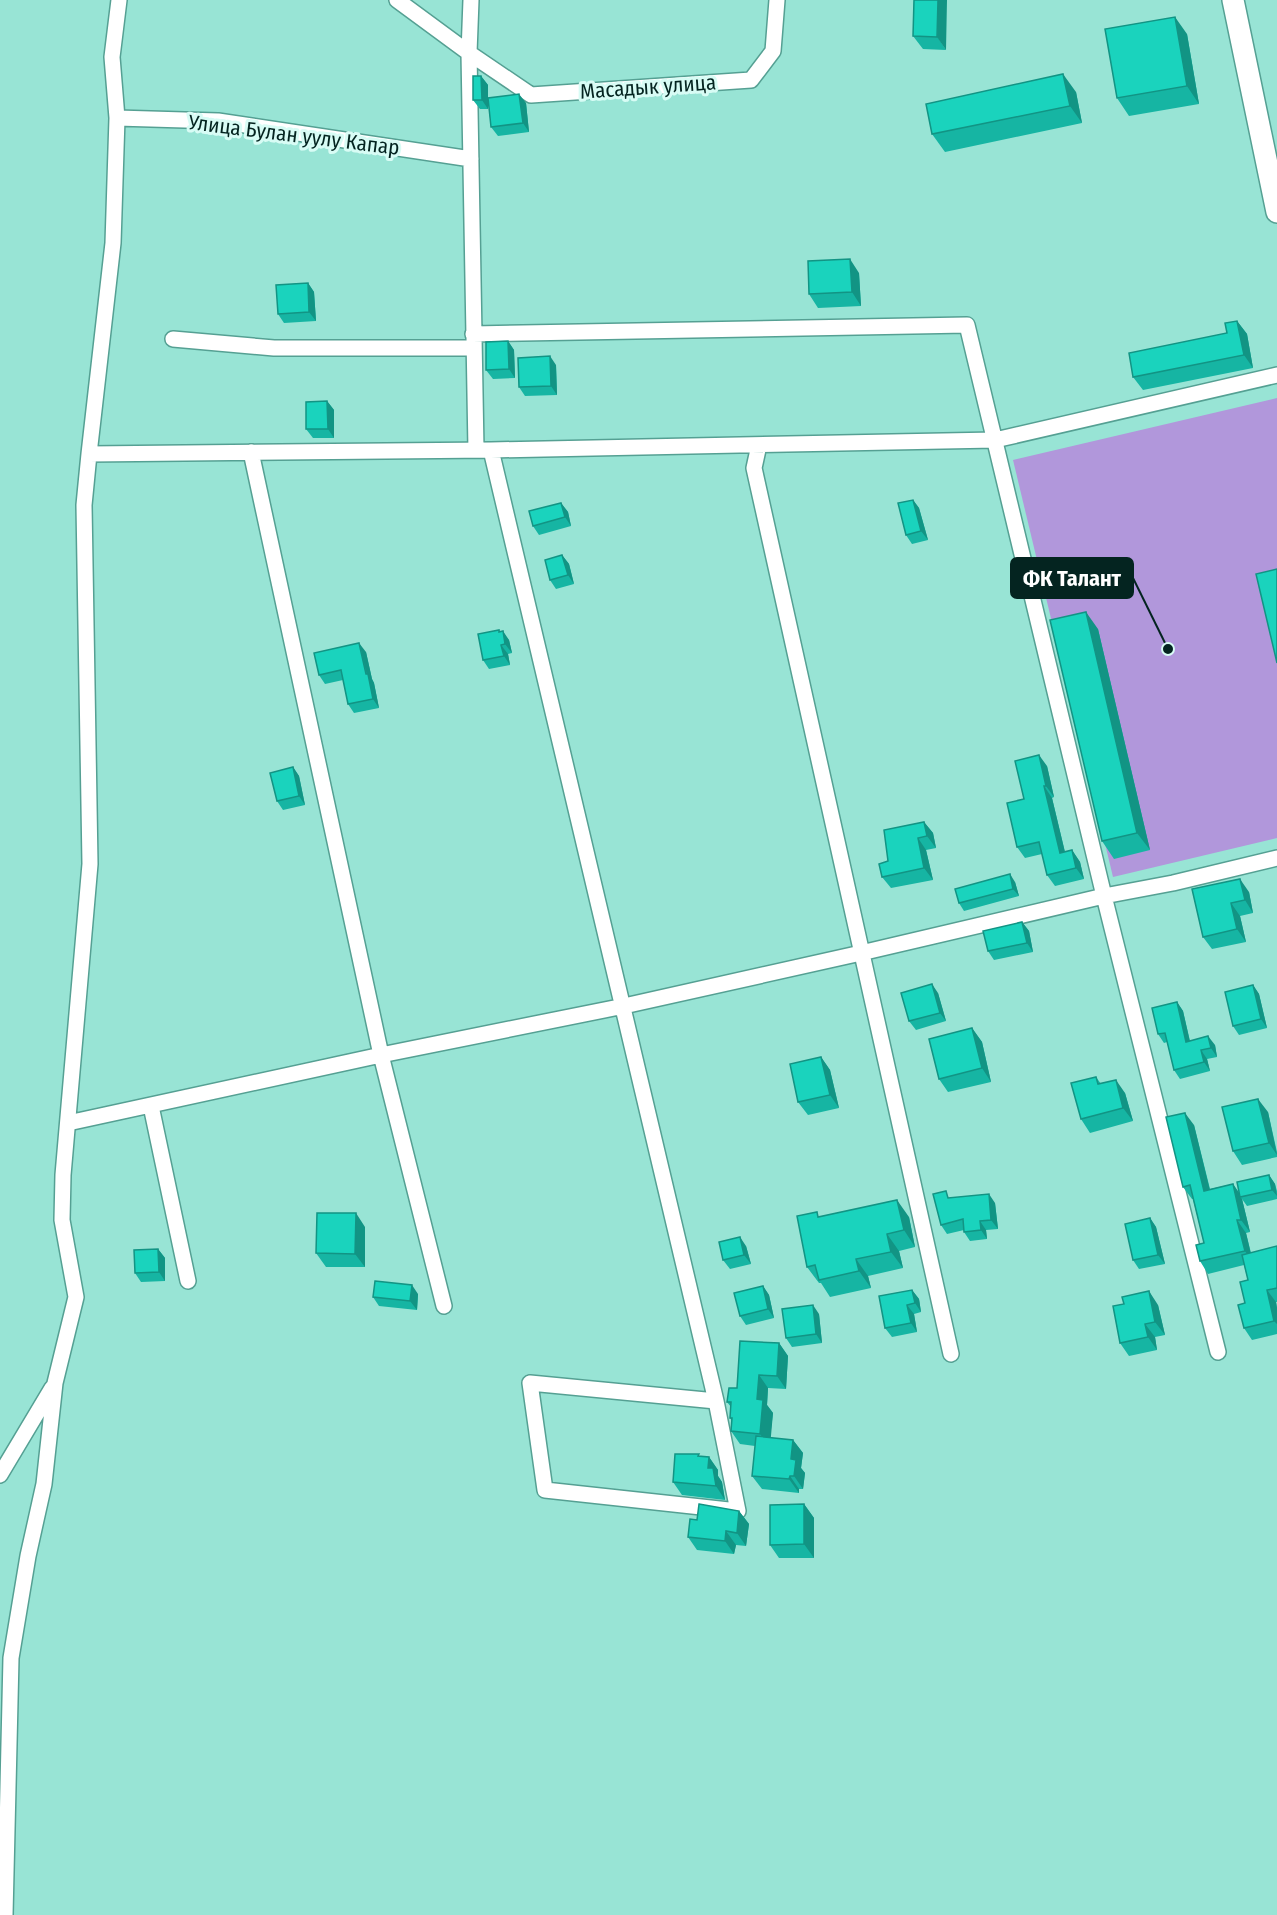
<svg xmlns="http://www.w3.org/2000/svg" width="1277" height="1915" font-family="'Fira Sans Condensed',sans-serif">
<rect width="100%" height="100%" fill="#98e4d5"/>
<!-- green -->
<path fill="#b197db" d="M 1277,398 L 1277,838 L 1113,877 L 1013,460 Z"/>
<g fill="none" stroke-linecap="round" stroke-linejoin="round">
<!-- street casing -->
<g stroke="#55a093" stroke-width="18">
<path id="street" d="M 397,0 L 469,53 L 531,95 L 751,80 L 773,51 L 777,0
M 471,0 L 469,53 L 476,450
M 117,118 L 218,121 L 471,159
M 473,334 L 967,325 L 1104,896 L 1218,1352
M 173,339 L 274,348 L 473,348
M 759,445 L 754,468 L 951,1354
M 491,450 L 716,1401 L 738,1511 L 545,1490 L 530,1383 L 716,1401
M 251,452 L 381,1055 L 444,1306
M 89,454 L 491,450 L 995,440 L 1277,375
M 151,1106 L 188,1281
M 68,1123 L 381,1055 L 624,1006 L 861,953 L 1104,896 L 1173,883 L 1277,858
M 0,1475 L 52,1388
M 5,1915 L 11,1658 L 28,1556 L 44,1484 L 55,1383 L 76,1297 L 62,1220 L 63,1175 L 90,864 L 84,505 L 89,454 L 113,243 L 117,118 L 112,57 L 119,0"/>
</g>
<!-- secondary casing -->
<g stroke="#55a093" stroke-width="24">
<path id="secondary" d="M 1233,0 L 1277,212"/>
</g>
<!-- street -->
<use href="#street" stroke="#fff" stroke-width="15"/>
<!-- secondary -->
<use href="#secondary" stroke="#fff" stroke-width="21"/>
</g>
<!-- wall -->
<path fill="#16b5a3" d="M 914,0 L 946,50 L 923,49 L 913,36 Z
M 1187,34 L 1199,104 L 1129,116 L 1117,98 Z
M 481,76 L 488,85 L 488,98 L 526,103 L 529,132 L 498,136 L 491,127 L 488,101 L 488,109 L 480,109 L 473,100 Z
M 1076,92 L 1082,123 L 945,152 L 932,134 Z
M 859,273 L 861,306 L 818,308 L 809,294 Z
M 308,283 L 314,292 L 316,321 L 284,323 L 278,314 Z
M 1237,321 L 1247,334 L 1253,368 L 1143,390 L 1133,377 L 1227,333 Z
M 508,341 L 514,350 L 515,378 L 493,379 L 486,370 Z
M 556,365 L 557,395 L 525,396 L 519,387 Z
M 327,401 L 334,410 L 334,438 L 313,438 L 306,429 Z
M 913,500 L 919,508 L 928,540 L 912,544 L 906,535 Z
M 561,503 L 568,512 L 571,526 L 539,535 L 533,526 Z
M 562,555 L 569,564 L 574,584 L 556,589 L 550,580 Z
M 1098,629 L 1150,850 L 1114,859 L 1102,841 Z
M 499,630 L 509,640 L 512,653 L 508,654 L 510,665 L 489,669 L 483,660 Z
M 366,652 L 372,679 L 374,683 L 379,708 L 354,713 L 348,704 L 343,680 L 325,684 L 319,675 Z
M 1047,766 L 1054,797 L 1052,798 L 1065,852 L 1072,850 L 1080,862 L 1084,879 L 1055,886 L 1047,875 L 1042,854 L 1025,858 L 1017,847 L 1024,799 Z
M 293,767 L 299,776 L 305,805 L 283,810 L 277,801 Z
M 924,822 L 933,833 L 936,848 L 926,850 L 933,880 L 891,888 L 882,877 L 888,861 Z
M 1015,882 L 1019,896 L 964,911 L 959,903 Z
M 1192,889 L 1249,892 L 1253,913 L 1240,916 L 1246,942 L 1212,949 L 1203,937 Z
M 1022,922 L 1029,931 L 1033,952 L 994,960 L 988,951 Z
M 1253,985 L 1259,994 L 1267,1028 L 1239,1035 L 1233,1026 Z
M 938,993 L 946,1021 L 916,1030 L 909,1021 Z
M 1177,1002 L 1183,1011 L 1190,1041 L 1215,1045 L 1217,1057 L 1207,1059 L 1210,1071 L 1180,1079 L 1174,1070 L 1167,1042 L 1164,1043 L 1158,1034 Z
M 972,1028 L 982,1042 L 991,1082 L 948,1092 L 939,1079 Z
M 821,1057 L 830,1070 L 839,1108 L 808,1115 L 798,1102 Z
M 1096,1077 L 1101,1084 L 1125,1093 L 1133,1121 L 1090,1133 L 1081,1119 Z
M 1268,1112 L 1277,1152 L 1277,1157 L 1242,1165 L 1233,1151 Z
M 1194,1125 L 1210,1189 L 1233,1184 L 1240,1194 L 1269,1175 L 1275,1184 L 1277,1191 L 1277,1199 L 1247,1206 L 1242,1199 L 1250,1232 L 1246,1233 L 1251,1253 L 1277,1246 L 1277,1302 L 1276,1302 L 1277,1308 L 1277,1334 L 1252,1340 L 1244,1328 L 1245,1303 L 1248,1280 L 1244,1265 L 1208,1274 L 1200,1261 L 1204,1243 L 1193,1199 L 1192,1199 L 1183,1187 Z
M 951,1198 L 995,1203 L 998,1229 L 986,1230 L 987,1239 L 970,1241 L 964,1232 L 964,1230 L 947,1234 L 941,1225 Z
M 820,1217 L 909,1217 L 915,1247 L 899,1251 L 903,1268 L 868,1276 L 871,1288 L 830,1297 L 821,1283 L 819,1283 L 807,1267 Z
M 1150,1218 L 1156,1227 L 1165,1264 L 1139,1269 L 1133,1260 Z
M 365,1227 L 365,1267 L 326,1267 L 316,1253 Z
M 746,1246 L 751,1264 L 730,1269 L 723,1260 Z
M 158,1249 L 165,1258 L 165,1281 L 141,1282 L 135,1273 Z
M 763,1286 L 769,1295 L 774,1318 L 746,1325 L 740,1316 Z
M 912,1290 L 919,1299 L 921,1312 L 914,1314 L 917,1332 L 892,1337 L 885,1328 Z
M 418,1294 L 417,1310 L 379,1306 L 373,1297 Z
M 1158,1305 L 1165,1335 L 1155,1337 L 1157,1350 L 1129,1356 L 1120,1343 Z
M 819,1314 L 822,1343 L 792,1347 L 786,1338 Z
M 779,1343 L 788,1356 L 786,1389 L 768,1388 L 767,1405 L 773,1413 L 770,1438 L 793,1440 L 803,1453 L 801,1468 L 805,1473 L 803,1489 L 799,1489 L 799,1493 L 762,1489 L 752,1476 L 755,1446 L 740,1444 L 731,1431 L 732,1421 L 730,1418 L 731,1407 L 727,1402 L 737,1388 Z
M 700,1456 L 709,1457 L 718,1470 L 718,1476 L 722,1482 L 725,1500 L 682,1495 L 673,1482 Z
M 804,1504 L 814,1518 L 814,1558 L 779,1558 L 770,1545 Z
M 739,1511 L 749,1524 L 746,1546 L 736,1545 L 734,1554 L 697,1550 L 688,1537 L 697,1520 Z"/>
<!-- shaded-wall -->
<path fill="#129484" d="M 938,0 L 947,0 L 946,50 L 937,37 Z
M 1175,17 L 1187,34 L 1199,104 L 1187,86 Z
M 1063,74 L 1076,92 L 1082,123 L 1070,106 Z
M 481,76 L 488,85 L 488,109 L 482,100 Z
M 519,94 L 526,103 L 529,132 L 523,123 Z
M 850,259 L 859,273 L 861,306 L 852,292 Z
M 308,283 L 314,292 L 316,321 L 309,312 Z
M 1237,321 L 1247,334 L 1253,368 L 1244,355 Z
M 508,341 L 514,350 L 515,378 L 509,369 Z
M 550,356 L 556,365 L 557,395 L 551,386 Z
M 327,401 L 334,410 L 334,438 L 328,429 Z
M 913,500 L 919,508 L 928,540 L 921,531 Z
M 561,503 L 568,512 L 571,526 L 565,517 Z
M 562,555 L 569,564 L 574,584 L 568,575 Z
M 1086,612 L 1098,629 L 1150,850 L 1137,833 Z
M 499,630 L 504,638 L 503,631 L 509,640 L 512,653 L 505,644 Z
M 359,643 L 366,652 L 372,679 L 374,683 L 379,708 L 373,699 Z
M 501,645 L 508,654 L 510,665 L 504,656 Z
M 1039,755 L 1047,766 L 1054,797 L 1046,786 Z
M 293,767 L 299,776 L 305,805 L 299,796 Z
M 1044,786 L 1052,798 L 1068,865 L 1060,853 Z
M 924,822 L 933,833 L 936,848 L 927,836 Z
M 918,838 L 926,850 L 933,880 L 924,868 Z
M 1072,850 L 1080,862 L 1084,879 L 1076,868 Z
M 1010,874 L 1015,882 L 1019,896 L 1013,889 Z
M 1240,879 L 1249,892 L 1253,913 L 1245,900 Z
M 1231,903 L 1240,916 L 1246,942 L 1237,929 Z
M 1022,922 L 1029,931 L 1033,952 L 1027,943 Z
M 932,984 L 938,993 L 946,1021 L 940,1013 Z
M 1253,985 L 1259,994 L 1267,1028 L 1261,1019 Z
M 1177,1002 L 1183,1011 L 1192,1051 L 1186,1042 Z
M 972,1028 L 982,1042 L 991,1082 L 982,1068 Z
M 1208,1036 L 1215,1045 L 1217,1057 L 1211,1048 Z
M 1201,1050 L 1207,1059 L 1210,1071 L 1204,1062 Z
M 821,1057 L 830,1070 L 839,1108 L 830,1095 Z
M 1116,1080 L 1125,1093 L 1133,1121 L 1123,1108 Z
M 1258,1099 L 1268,1112 L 1277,1155 L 1269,1143 Z
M 1185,1113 L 1194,1125 L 1213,1203 L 1204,1191 Z
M 1269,1175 L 1275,1184 L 1277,1196 L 1272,1190 Z
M 1233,1184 L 1241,1196 L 1240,1197 L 1242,1199 L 1250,1232 L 1241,1220 Z
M 989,1194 L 995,1203 L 998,1229 L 991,1220 Z
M 897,1200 L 909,1217 L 915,1247 L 904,1230 Z
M 356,1213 L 365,1227 L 365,1267 L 355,1254 Z
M 1150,1218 L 1156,1227 L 1165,1264 L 1158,1255 Z
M 1237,1220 L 1246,1233 L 1253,1263 L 1245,1251 Z
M 980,1221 L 986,1230 L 987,1239 L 981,1230 Z
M 887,1234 L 899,1251 L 903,1268 L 891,1252 Z
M 740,1237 L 746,1246 L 751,1264 L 744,1255 Z
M 158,1249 L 165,1258 L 165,1281 L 159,1272 Z
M 856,1259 L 868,1276 L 871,1288 L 859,1271 Z
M 412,1285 L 418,1294 L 417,1310 L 410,1301 Z
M 763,1286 L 769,1295 L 774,1318 L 768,1309 Z
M 912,1290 L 919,1299 L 921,1312 L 915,1303 Z
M 1267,1290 L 1276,1302 L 1277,1308 L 1277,1324 L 1274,1321 Z
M 1149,1291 L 1158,1305 L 1165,1335 L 1155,1322 Z
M 813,1305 L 819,1314 L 822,1343 L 816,1334 Z
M 907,1305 L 914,1314 L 917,1332 L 911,1323 Z
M 1145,1324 L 1155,1337 L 1157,1350 L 1148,1337 Z
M 779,1343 L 788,1356 L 786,1389 L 777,1376 Z
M 759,1375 L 768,1388 L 767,1405 L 773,1413 L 770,1447 L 760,1434 L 757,1399 Z
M 793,1440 L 803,1453 L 801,1468 L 805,1473 L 803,1489 L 794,1476 L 791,1459 Z
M 709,1457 L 718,1470 L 718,1476 L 722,1482 L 725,1500 L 716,1486 L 708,1468 Z
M 790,1476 L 799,1489 L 799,1493 L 789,1479 Z
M 804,1504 L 814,1518 L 814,1558 L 804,1544 Z
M 739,1511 L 749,1524 L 746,1546 L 737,1533 Z
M 726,1531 L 736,1545 L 734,1554 L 725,1541 Z"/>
<!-- building -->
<path fill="#1ad3bd" stroke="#129484" stroke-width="1.5" d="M 914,0 L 938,0 L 937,37 L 913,36 Z
M 1175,17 L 1187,86 L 1117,98 L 1105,29 Z
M 1063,74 L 1070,106 L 932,134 L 926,104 Z
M 473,76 L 481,76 L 482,100 L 473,100 Z
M 519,94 L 523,123 L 491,127 L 488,98 Z
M 850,259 L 852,292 L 809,294 L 808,261 Z
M 308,283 L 309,312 L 278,314 L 276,285 Z
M 1237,321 L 1244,355 L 1133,377 L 1129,353 L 1227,333 L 1225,323 Z
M 508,341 L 509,369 L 486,370 L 486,342 Z
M 550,356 L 551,386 L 519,387 L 518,358 Z
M 327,401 L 328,429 L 306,429 L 306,402 Z
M 913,500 L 921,531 L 906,535 L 898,503 Z
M 561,503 L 565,517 L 533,526 L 529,511 Z
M 562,555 L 568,575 L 550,580 L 545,560 Z
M 1277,569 L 1277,663 L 1256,574 Z
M 1086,612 L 1137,833 L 1102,841 L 1050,620 Z
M 499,630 L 499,632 L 503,631 L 505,644 L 501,645 L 504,656 L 483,660 L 478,634 Z
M 359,643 L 366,674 L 368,674 L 373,699 L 348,704 L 341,670 L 319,675 L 314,653 Z
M 1039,755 L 1046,786 L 1044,786 L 1060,853 L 1072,850 L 1076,868 L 1047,875 L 1039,842 L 1017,847 L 1007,803 L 1024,799 L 1015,761 Z
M 293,767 L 299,796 L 277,801 L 270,773 Z
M 924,822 L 927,836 L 918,838 L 924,868 L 882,877 L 879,864 L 888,861 L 884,830 Z
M 1010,874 L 1013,889 L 959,903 L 955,889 Z
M 1240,879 L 1245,900 L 1231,903 L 1237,929 L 1203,937 L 1192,889 Z
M 1022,922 L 1027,943 L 988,951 L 983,931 Z
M 932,984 L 940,1013 L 909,1021 L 901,993 Z
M 1253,985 L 1261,1019 L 1233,1026 L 1225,992 Z
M 1177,1002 L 1186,1042 L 1208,1036 L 1211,1048 L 1201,1050 L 1204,1062 L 1174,1070 L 1165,1033 L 1158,1034 L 1152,1008 Z
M 972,1028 L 982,1068 L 939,1079 L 929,1039 Z
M 821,1057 L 830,1095 L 798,1102 L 790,1064 Z
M 1096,1077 L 1098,1084 L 1116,1080 L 1123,1108 L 1081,1119 L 1071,1083 Z
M 1258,1099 L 1269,1143 L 1233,1151 L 1222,1107 Z
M 1185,1113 L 1204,1191 L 1233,1184 L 1241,1220 L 1237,1220 L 1245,1251 L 1200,1261 L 1196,1245 L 1204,1243 L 1190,1185 L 1183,1187 L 1166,1117 Z
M 1269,1175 L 1272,1190 L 1240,1197 L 1237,1182 Z
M 946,1191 L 948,1198 L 989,1194 L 991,1220 L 980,1221 L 981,1230 L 964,1232 L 963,1219 L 941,1225 L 933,1194 Z
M 897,1200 L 904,1230 L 887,1234 L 891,1252 L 856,1259 L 859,1271 L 819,1280 L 815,1265 L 807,1267 L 797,1216 L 817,1212 L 818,1217 Z
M 317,1213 L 356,1213 L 355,1254 L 316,1253 Z
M 1150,1218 L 1158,1255 L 1133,1260 L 1125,1224 Z
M 740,1237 L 744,1255 L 723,1260 L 719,1242 Z
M 1277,1246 L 1277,1288 L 1267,1290 L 1274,1321 L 1244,1328 L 1238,1305 L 1245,1303 L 1240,1282 L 1248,1280 L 1242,1255 Z
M 158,1249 L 159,1272 L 135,1273 L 134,1250 Z
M 375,1281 L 412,1285 L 410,1301 L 373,1297 Z
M 763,1286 L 768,1309 L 740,1316 L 734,1293 Z
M 912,1290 L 915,1303 L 907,1305 L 911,1323 L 885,1328 L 879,1296 Z
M 1149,1291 L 1155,1322 L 1145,1324 L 1148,1337 L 1120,1343 L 1113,1306 L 1124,1304 L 1122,1297 Z
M 813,1305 L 816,1334 L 786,1338 L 782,1309 Z
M 740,1341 L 779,1343 L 777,1376 L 759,1375 L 757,1399 L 763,1400 L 760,1434 L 731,1431 L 732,1418 L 730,1418 L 731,1402 L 727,1402 L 729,1388 L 737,1388 Z
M 756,1436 L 793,1440 L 791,1459 L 796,1460 L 794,1476 L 790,1476 L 789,1479 L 752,1476 Z
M 675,1454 L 699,1454 L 698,1456 L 709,1457 L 708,1468 L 713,1468 L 716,1486 L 673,1482 Z
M 699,1504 L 739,1511 L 737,1533 L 726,1531 L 725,1541 L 688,1537 L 690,1519 L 697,1520 Z
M 804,1504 L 804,1544 L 770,1545 L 770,1505 Z"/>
<g text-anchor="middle" stroke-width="6" stroke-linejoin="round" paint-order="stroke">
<!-- street labels -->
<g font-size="21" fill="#042420" stroke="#d8fcf5">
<text transform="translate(648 87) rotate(-4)" y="7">Масадык улица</text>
<text transform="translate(294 135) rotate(7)" y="7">Улица Булан уулу Капар</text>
</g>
</g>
<!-- callouts -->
<path fill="none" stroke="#042420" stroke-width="2" d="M1168 649L1133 578"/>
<circle fill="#042420" stroke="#d8fcf5" stroke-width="2" cx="1168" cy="649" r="6"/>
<rect fill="#042420" stroke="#042420" stroke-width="2" x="1011" y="558" width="122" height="40" rx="6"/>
<g font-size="22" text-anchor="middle" font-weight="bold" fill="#fff">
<text x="1072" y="586">ФК Талант</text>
</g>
</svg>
